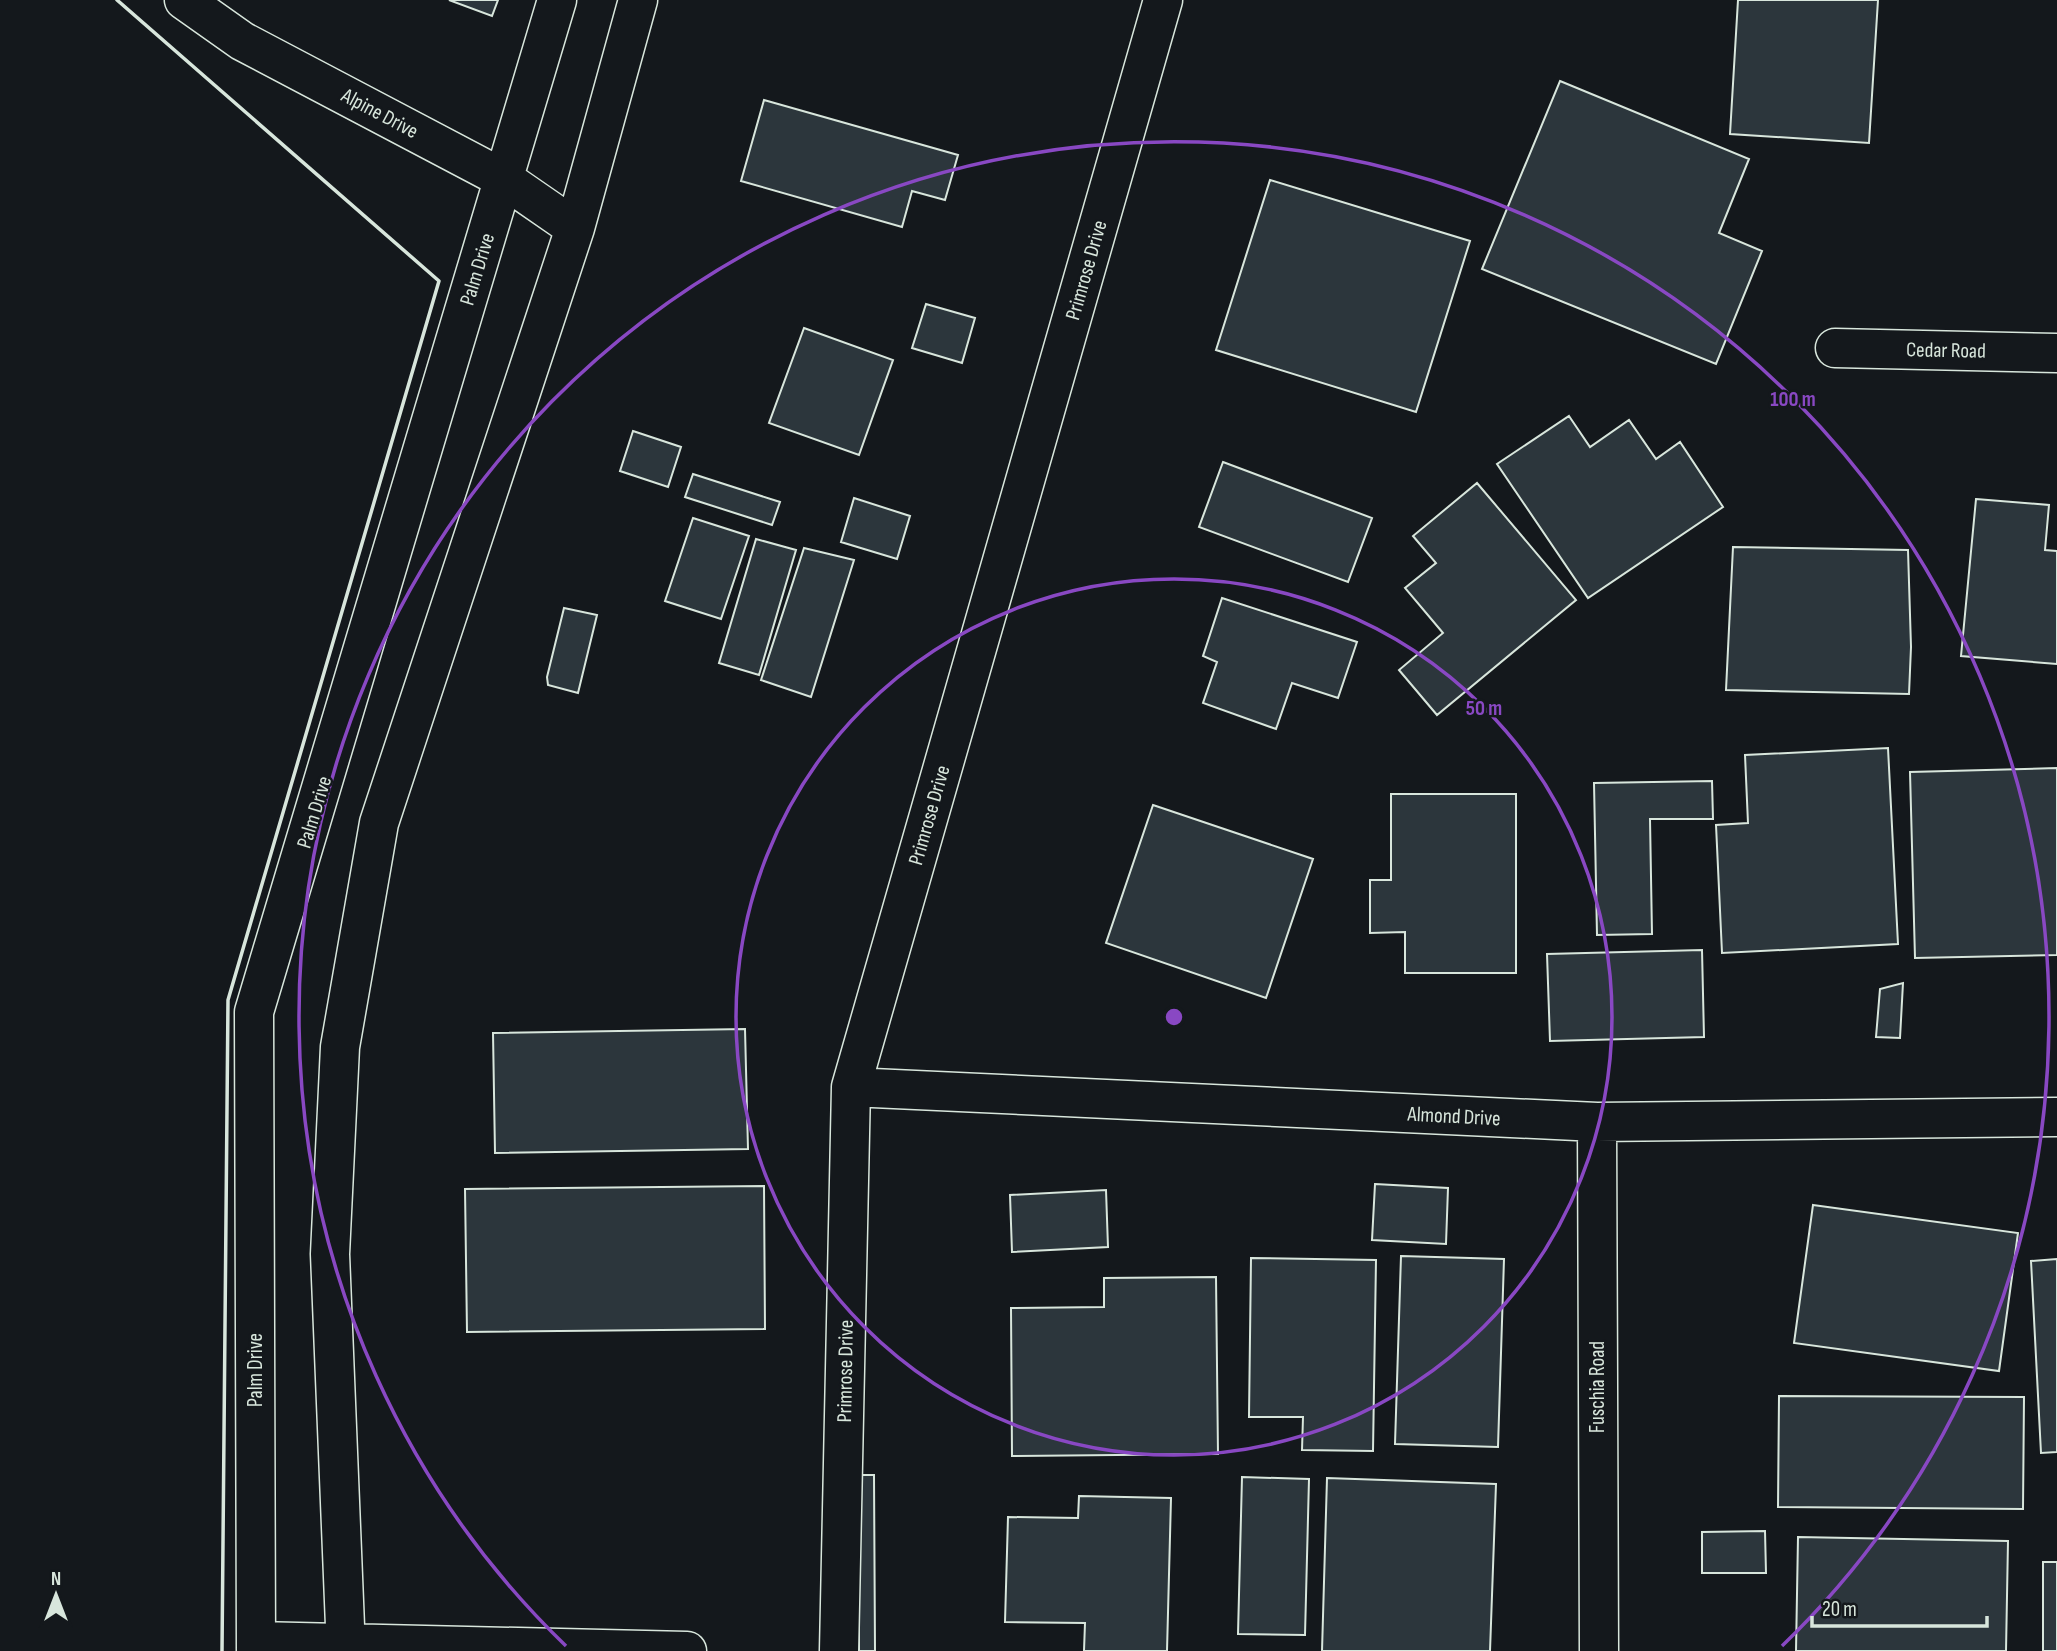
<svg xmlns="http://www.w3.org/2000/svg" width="2057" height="1651" font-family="'Sofia Sans Condensed',sans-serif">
<rect width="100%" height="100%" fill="#14181c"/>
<!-- building -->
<path fill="#2c363c" stroke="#d8e6dc" stroke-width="2" d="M 449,0 L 498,0 L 492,16 Z
M 1738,0 L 1878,0 L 1869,143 L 1730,134 Z
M 1560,81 L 1749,159 L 1719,233 L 1762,251 L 1716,364 L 1482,269 Z
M 764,100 L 958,155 L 945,200 L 912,191 L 902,227 L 741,181 Z
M 1270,180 L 1470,241 L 1416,412 L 1216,350 Z
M 926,304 L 975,318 L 962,363 L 912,348 Z
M 804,328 L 893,360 L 859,455 L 769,423 Z
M 1569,416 L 1590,447 L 1629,420 L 1656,459 L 1680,442 L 1723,507 L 1588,598 L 1497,464 Z
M 633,431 L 681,447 L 668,487 L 620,471 Z
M 1223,462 L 1372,518 L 1348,582 L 1199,527 Z
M 693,474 L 780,502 L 772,525 L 685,497 Z
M 1477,483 L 1576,600 L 1437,715 L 1399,670 L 1443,633 L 1405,588 L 1436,563 L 1413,536 Z
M 854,498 L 910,516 L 897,559 L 841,542 Z
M 1976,499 L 2049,505 L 2045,550 L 2057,551 L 2057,664 L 1961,656 Z
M 693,518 L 749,536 L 721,619 L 665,601 Z
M 756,539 L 796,550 L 759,675 L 719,663 Z
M 1733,547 L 1908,550 L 1911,647 L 1909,694 L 1726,690 Z
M 804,548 L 854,560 L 811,697 L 761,680 Z
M 1222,598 L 1357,642 L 1338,698 L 1292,683 L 1276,729 L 1203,703 L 1217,662 L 1203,656 Z
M 564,608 L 597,615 L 578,693 L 548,685 L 547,677 Z
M 1888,748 L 1898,944 L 1722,953 L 1716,825 L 1748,823 L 1745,755 Z
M 2057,768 L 2057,955 L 1915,958 L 1910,772 Z
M 1712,781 L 1713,819 L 1650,819 L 1652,934 L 1597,935 L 1594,783 Z
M 1391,794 L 1516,794 L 1516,973 L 1405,973 L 1405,932 L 1370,933 L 1370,880 L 1391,880 Z
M 1153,805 L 1313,859 L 1266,998 L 1106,943 Z
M 1702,950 L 1704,1037 L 1550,1041 L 1547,954 Z
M 1903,983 L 1900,1038 L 1876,1037 L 1880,989 Z
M 745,1029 L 748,1149 L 495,1153 L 493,1033 Z
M 1375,1184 L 1448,1188 L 1446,1244 L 1372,1240 Z
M 764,1186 L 765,1329 L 467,1332 L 465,1189 Z
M 1106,1190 L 1108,1247 L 1012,1252 L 1010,1195 Z
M 1813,1205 L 2018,1233 L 1999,1371 L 1794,1343 Z
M 1401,1256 L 1504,1259 L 1498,1447 L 1395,1444 Z
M 1251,1258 L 1376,1260 L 1373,1451 L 1302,1450 L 1303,1417 L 1249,1417 Z
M 2057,1259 L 2057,1452 L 2041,1453 L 2031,1261 Z
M 1216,1277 L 1218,1454 L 1012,1456 L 1011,1308 L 1104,1307 L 1104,1278 Z
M 1779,1396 L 2024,1397 L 2023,1509 L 1778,1507 Z
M 859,1475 L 874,1475 L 875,1651 L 859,1651 Z
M 1242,1477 L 1309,1479 L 1305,1635 L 1238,1634 Z
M 1327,1478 L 1496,1484 L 1490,1651 L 1322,1651 Z
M 1079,1496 L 1171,1498 L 1167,1651 L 1084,1651 L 1085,1623 L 1005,1622 L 1008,1517 L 1078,1518 Z
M 1765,1531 L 1766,1573 L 1702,1573 L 1702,1532 Z
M 1798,1537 L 2008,1541 L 2006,1651 L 1796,1651 Z
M 2043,1562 L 2057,1562 L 2057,1651 L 2043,1651 Z"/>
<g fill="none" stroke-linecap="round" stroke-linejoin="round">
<!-- minor casing -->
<g stroke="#d8e6dc" stroke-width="41">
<path id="minor" d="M 184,0 L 242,41 L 504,179 L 575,228
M 1835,348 L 2057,353
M 851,1087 L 1597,1122 L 2057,1117
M 1597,1122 L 1599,1651
M 256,1641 L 687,1651
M 256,1651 L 254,1012 L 557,0
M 346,1651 L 330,1254 L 340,1047 L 379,823 L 575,228 L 638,0
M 839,1651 L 851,1087 L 1163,0"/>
</g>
<!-- minor -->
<use href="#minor" stroke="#14181c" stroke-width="38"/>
<!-- wall -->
<path stroke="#d8e6dc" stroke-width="3.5" d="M 117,0 L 439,281 L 228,1000 L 222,1651"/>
</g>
<!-- distance rings -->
<g fill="none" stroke="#8948c3" stroke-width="3.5">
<circle cx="1174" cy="1017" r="438"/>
<path d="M566 1646A875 875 0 1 1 1782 1646"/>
</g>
<g text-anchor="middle" stroke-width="5" stroke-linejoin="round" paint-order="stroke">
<!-- street labels -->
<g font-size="21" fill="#d8e6dc" stroke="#14181c">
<text transform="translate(380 113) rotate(28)" y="7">Alpine Drive</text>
<text transform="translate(477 269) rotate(-73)" y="7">Palm Drive</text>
<text transform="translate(1086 270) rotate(-74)" y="7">Primrose Drive</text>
<text transform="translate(1946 350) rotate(1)" y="7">Cedar Road</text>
<text transform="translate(314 812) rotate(-73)" y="7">Palm Drive</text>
<text transform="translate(929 815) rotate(-74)" y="7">Primrose Drive</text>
<text transform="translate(1454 1116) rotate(3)" y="7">Almond Drive</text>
<text transform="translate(255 1370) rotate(-90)" y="7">Palm Drive</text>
<text transform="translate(845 1371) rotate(-89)" y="7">Primrose Drive</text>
<text transform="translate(1597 1387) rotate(-90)" y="7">Fuschia Road</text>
</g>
</g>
<circle cx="1174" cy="1017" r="10" fill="#8948c3" stroke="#14181c" stroke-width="3.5"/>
<g font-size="21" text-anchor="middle" font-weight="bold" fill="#8948c3" stroke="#14181c" stroke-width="5" stroke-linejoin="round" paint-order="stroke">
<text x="1793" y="406">100 m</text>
<text x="1484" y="715">50 m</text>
</g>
<!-- north arrow -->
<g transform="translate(56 1595)" stroke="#14181c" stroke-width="5" paint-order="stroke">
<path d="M0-5L12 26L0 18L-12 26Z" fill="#d8e6dc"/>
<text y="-10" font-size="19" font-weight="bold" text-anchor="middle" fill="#d8e6dc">N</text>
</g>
<!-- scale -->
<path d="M1812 1616v10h175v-10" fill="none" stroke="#d8e6dc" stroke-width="3.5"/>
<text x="1822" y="1616" font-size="21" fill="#d8e6dc" stroke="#14181c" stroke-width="5" paint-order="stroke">20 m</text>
</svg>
